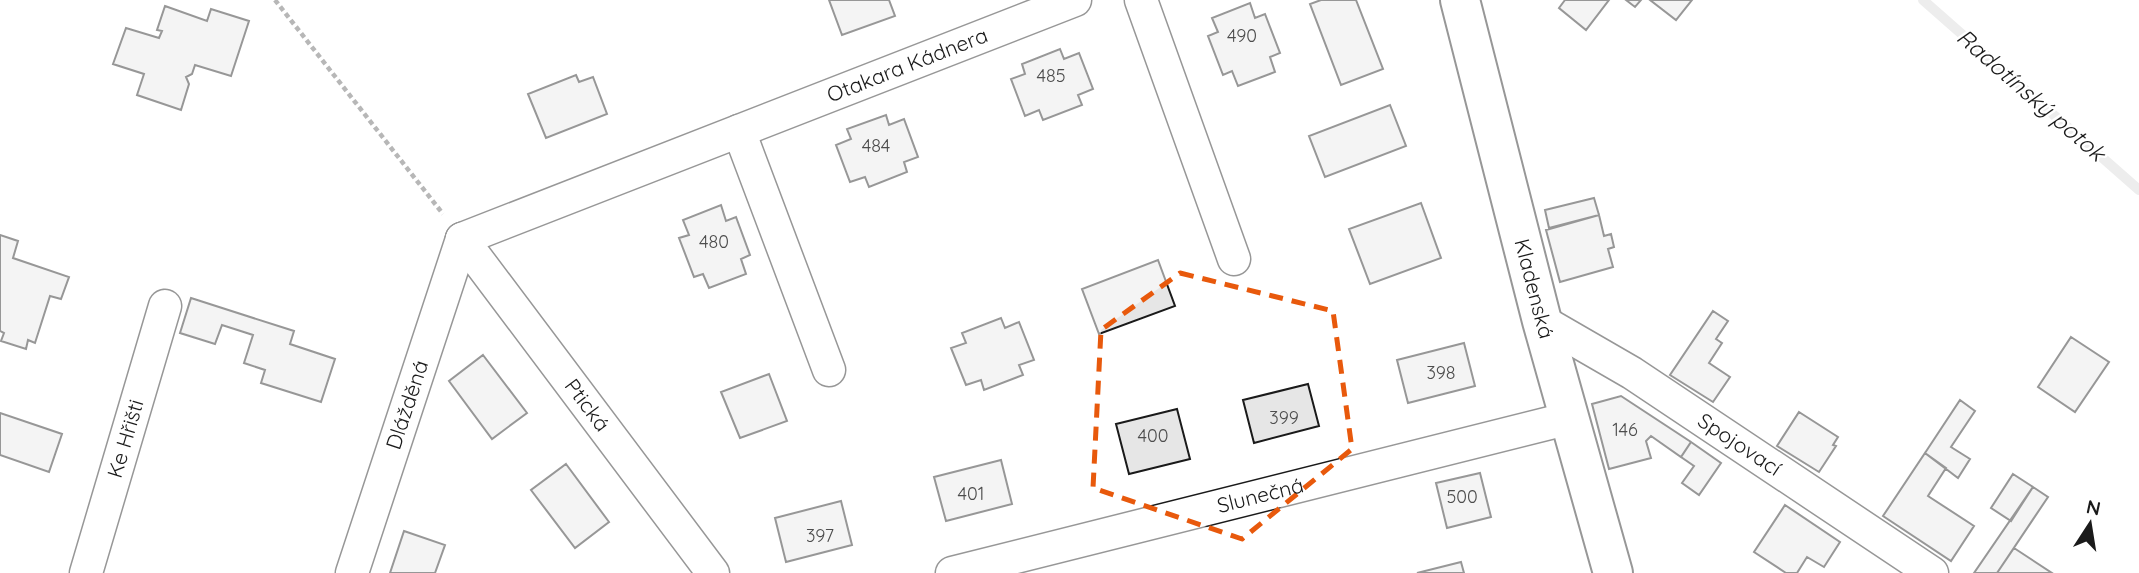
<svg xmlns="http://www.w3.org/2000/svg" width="2139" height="573" font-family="Quicksand,sans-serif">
<rect width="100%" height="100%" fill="#fff"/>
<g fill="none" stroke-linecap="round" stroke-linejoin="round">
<!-- stream -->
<path stroke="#d7d7d7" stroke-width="10" d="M 1923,0 L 2139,190"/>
</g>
<!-- building -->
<path fill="#e6e6e6" stroke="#1a1a1a" stroke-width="2" d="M 829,0 L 889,0 L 895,16 L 842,35 Z
M 1321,0 L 1356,0 L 1383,69 L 1341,85 L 1310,4 Z
M 1565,0 L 1609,0 L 1586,30 L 1559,8 Z
M 1626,0 L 1641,0 L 1635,7 Z
M 1650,0 L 1692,0 L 1676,20 Z
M 1250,3 L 1255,18 L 1265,14 L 1280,53 L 1270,57 L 1275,72 L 1238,86 L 1232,71 L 1223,75 L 1208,36 L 1218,32 L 1212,18 Z
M 165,6 L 207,21 L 211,9 L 249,21 L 231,76 L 195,65 L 192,74 L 186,77 L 189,84 L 181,110 L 137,95 L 144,74 L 113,64 L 126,28 L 159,38 L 162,31 L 157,30 Z
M 1060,49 L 1064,59 L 1079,53 L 1093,89 L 1078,95 L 1082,105 L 1043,120 L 1039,110 L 1025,116 L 1011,79 L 1025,74 L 1022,64 Z
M 576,75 L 579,82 L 593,77 L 607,114 L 546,138 L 528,94 Z
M 1390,105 L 1406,146 L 1325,177 L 1309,136 Z
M 886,115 L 889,125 L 904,119 L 918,157 L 904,162 L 907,172 L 869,187 L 865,177 L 850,182 L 836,145 L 851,139 L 847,129 Z
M 1594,198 L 1599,215 L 1549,228 L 1545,210 Z
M 1421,203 L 1441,258 L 1370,284 L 1349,229 Z
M 721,205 L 726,221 L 736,217 L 750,255 L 741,259 L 746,274 L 709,288 L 703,274 L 694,277 L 679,238 L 689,235 L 683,220 Z
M 1599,215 L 1604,236 L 1611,234 L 1614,247 L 1608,249 L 1613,267 L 1560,282 L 1546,230 Z
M 0,235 L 18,241 L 13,258 L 69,277 L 61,299 L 50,296 L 35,343 L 28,340 L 26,349 L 1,341 L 4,333 L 0,331 Z
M 1158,260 L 1175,306 L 1099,334 L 1082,289 Z
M 191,298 L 294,331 L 290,344 L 335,359 L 321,402 L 261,383 L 265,370 L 244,363 L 253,335 L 222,325 L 215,344 L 180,333 Z
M 1713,311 L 1728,321 L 1716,339 L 1722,343 L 1709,363 L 1730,377 L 1713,402 L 1670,375 Z
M 1001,318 L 1005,328 L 1019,322 L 1034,360 L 1019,365 L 1023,375 L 984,390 L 981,380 L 966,385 L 951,348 L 966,343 L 962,333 Z
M 2071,337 L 2109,362 L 2075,412 L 2038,387 Z
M 1464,343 L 1475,386 L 1408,403 L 1397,360 Z
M 483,355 L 527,413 L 492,439 L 449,381 Z
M 769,374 L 787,421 L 740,438 L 721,392 Z
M 1308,384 L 1319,426 L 1254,443 L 1243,400 Z
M 1621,396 L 1691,442 L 1681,457 L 1651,436 L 1646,441 L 1651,458 L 1609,469 L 1592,404 Z
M 1960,400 L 1975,411 L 1951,447 L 1970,459 L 1958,478 L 1925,453 Z
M 1177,409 L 1190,459 L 1129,474 L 1116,424 Z
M 1799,412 L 1838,437 L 1833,445 L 1836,446 L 1819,472 L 1777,446 Z
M 0,413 L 62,434 L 49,472 L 0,455 Z
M 1691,442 L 1721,463 L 1699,495 L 1682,483 L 1694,466 L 1681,457 Z
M 1925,453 L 1946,468 L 1928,496 L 1974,526 L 1951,561 L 1883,516 Z
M 1001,460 L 1012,504 L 946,521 L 934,477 Z
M 566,464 L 609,522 L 575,548 L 531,490 Z
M 1480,473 L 1491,517 L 1447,528 L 1436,483 Z
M 2013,474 L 2033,487 L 2011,521 L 1991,508 Z
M 2033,487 L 2048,497 L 1997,573 L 1974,573 Z
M 841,501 L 852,545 L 786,562 L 775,518 Z
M 1785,505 L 1840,542 L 1824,567 L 1807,557 L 1797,573 L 1786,573 L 1754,552 Z
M 404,531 L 445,545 L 435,573 L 390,573 Z
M 2014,548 L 2052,573 L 1997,573 Z
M 1461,562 L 1464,573 L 1417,573 Z"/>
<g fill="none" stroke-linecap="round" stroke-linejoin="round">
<!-- minor casing -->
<g stroke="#1a1a1a" stroke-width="35">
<g id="minor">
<path d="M 1141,0 L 1234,259"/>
<path d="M 739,131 L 829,370"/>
<path id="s1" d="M 462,239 L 1075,0"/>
<path id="s2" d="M 462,239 L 713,573"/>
<path id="s3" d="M 1542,321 L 1632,373 L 1932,573"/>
<path id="s4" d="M 86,573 L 165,306"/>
<path id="s5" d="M 352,573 L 462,239"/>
<path id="s6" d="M 952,573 L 1570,418"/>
</g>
</g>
<!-- secondary casing -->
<g stroke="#1a1a1a" stroke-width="42">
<g id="secondary">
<path id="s7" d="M 1460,0 L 1542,321 L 1613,573"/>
</g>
</g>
<!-- path -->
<path stroke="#5f5f5f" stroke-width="4.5" stroke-dasharray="5 3.5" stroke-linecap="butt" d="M 275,0 L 443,214"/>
<!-- minor -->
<use href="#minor" stroke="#fff" stroke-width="32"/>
<!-- secondary -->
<use href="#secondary" stroke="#fff" stroke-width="38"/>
</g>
<!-- marked area -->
<path d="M0 0H2139V573H0ZM 1180,273 L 1333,311 L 1352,449 L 1242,539 L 1093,488 L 1101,330 Z" fill="#fff" fill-opacity=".55" fill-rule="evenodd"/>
<path fill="none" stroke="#e8590c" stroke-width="5" stroke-dasharray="14 9" stroke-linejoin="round" d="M 1180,273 L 1333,311 L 1352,449 L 1242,539 L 1093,488 L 1101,330 Z"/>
<g text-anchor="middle" stroke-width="5" stroke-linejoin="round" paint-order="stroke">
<!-- number labels -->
<g font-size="18" fill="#4d4d4d">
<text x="1242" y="42">490</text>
<text x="1051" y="82">485</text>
<text x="876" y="152">484</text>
<text x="714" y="248">480</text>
<text x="1441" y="379">398</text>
<text x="1284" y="424">399</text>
<text x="1625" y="436">146</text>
<text x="1153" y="442">400</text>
<text x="971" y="500">401</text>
<text x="1462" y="503">500</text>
<text x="820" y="542">397</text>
</g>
<!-- street labels -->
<g font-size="21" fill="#1a1a1a" stroke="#fff">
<text dy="7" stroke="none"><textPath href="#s1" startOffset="478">Otakara Kádnera</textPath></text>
<text dy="7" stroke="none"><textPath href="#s7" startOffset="298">Kladenská</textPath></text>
<text dy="7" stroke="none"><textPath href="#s5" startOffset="177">Dlážděná</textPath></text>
<text dy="7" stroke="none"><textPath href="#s2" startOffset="208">Ptická</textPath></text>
<text dy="7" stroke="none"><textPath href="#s4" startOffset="140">Ke Hřišti</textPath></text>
<text dy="7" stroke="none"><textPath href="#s3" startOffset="233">Spojovací</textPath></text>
<text dy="7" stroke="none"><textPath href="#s6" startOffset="318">Slunečná</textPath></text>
</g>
<!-- water labels -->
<g font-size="23" font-style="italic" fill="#1a1a1a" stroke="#fff">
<text transform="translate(2031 95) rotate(41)" y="8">Radotínský potok</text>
</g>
</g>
<!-- north arrow -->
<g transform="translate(2090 524) rotate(12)" stroke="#ffffff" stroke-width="5" paint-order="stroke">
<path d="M0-5L12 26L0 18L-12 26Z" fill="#1a1a1a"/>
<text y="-10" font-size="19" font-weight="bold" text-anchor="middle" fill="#1a1a1a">N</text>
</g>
</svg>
